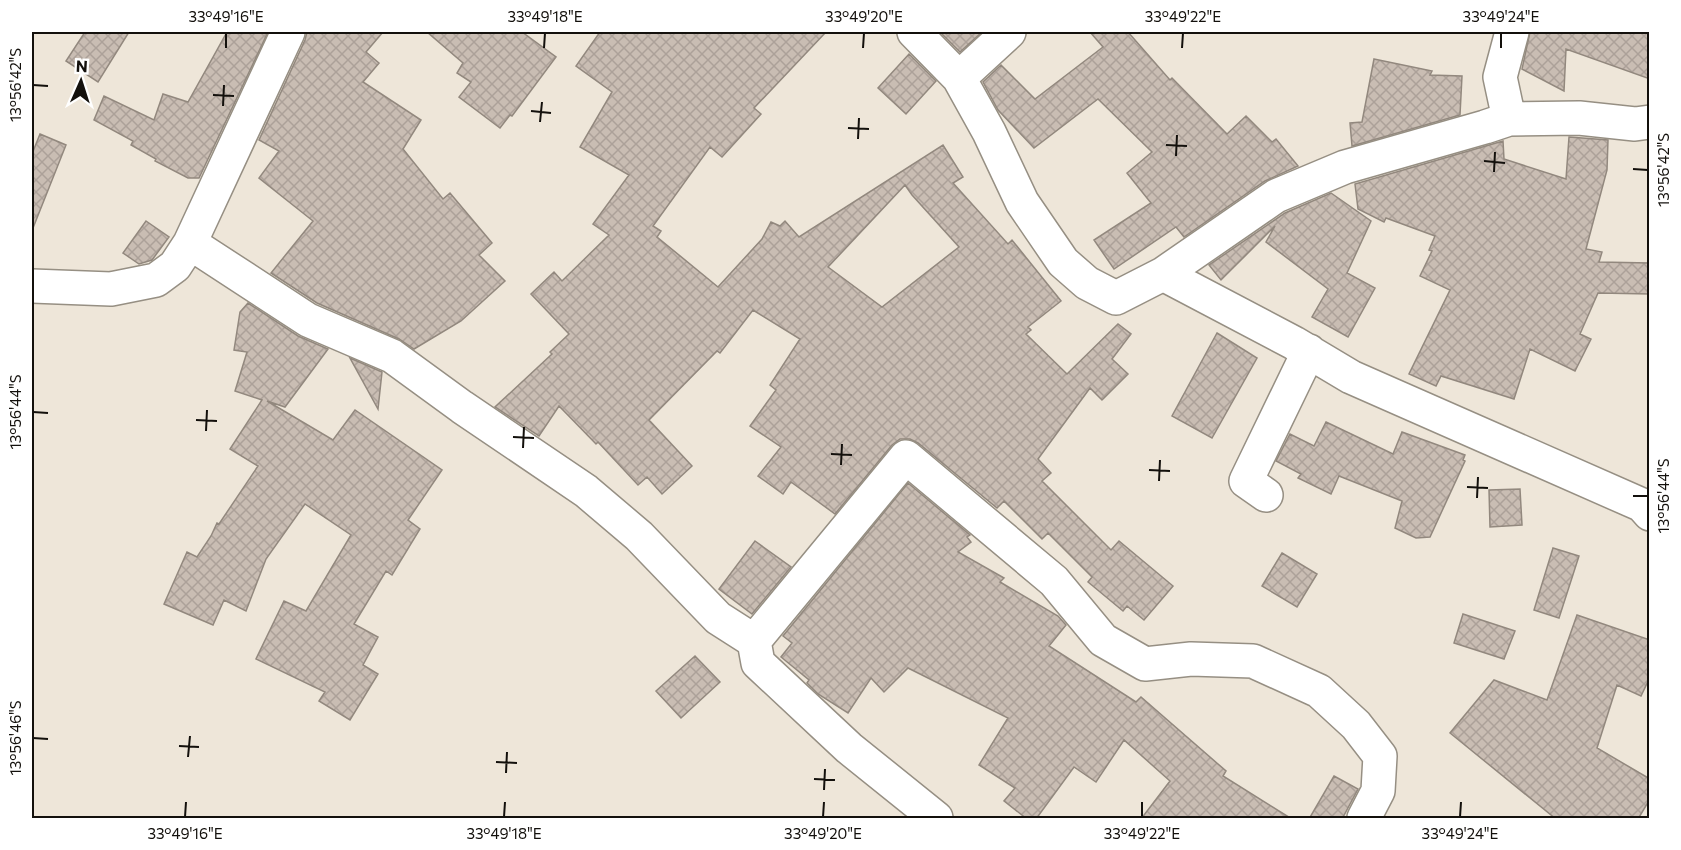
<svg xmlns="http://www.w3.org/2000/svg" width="1681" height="850" font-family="Commissioner,sans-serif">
<defs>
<pattern id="building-cross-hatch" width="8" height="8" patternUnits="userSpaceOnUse" patternTransform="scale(1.5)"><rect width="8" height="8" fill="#c9bdb3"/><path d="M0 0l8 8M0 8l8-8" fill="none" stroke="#aca199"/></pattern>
</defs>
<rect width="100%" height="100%" fill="#eee6d9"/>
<!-- building -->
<path fill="url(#building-cross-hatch)" stroke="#92887e" stroke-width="1.5" fill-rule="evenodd" d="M 85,32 L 129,32 L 98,82 L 66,61 Z
M 227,32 L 268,32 L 199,178 L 188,178 L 155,161 L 156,159 L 131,145 L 133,141 L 94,120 L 104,96 L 154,120 L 163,94 L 188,102 Z
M 307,32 L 383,32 L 366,52 L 379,63 L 363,82 L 421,120 L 403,149 L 443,199 L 450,193 L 492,243 L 479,255 L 505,281 L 461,321 L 414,349 L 399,339 L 317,303 L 271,273 L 313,221 L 259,178 L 279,151 L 259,140 L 305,40 Z
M 427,32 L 522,32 L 556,57 L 512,116 L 510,115 L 500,128 L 459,97 L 471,82 L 457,73 L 463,63 Z
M 600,32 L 826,32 L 754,108 L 761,114 L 722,157 L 710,147 L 653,226 L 661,231 L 657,237 L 718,287 L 762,239 L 771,222 L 780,226 L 785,221 L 799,237 L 943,145 L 963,177 L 953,183 L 1008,244 L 1012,240 L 1061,301 L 1028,327 L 1031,330 L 1026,334 L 1067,374 L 1118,324 L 1131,334 L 1112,359 L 1128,374 L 1102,400 L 1090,388 L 1038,459 L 1051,473 L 1042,481 L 1111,550 L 1119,541 L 1173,586 L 1144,620 L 1127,606 L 1123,611 L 1088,582 L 1092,577 L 1048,533 L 1042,539 L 1004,501 L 997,508 L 918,443 L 910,439 L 900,439 L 892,445 L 835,514 L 791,482 L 783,494 L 758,476 L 781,447 L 750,426 L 776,390 L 770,385 L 800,339 L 753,310 L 720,353 L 717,351 L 649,420 L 692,466 L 662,494 L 647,477 L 638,485 L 598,442 L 596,444 L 559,406 L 539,436 L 495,407 L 552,354 L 550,352 L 569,334 L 531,294 L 554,272 L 562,281 L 609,235 L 593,224 L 629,175 L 580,147 L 612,92 L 576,66 ZM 905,185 L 912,195 L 959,247 L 882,307 L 828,267 Z
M 940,32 L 982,32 L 960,52 Z
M 1090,32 L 1128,32 L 1170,80 L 1172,78 L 1227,134 L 1246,116 L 1272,142 L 1276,139 L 1298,166 L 1265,181 L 1184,237 L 1176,227 L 1114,269 L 1094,240 L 1151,203 L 1127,173 L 1152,152 L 1098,99 L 1034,148 L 998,110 L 983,82 L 1001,65 L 1035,99 L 1103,47 Z
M 1530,32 L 1650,32 L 1650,79 L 1566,49 L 1564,91 L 1522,69 Z
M 909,54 L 936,81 L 906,114 L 878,88 Z
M 1374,59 L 1432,71 L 1430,75 L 1462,76 L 1460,115 L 1352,146 L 1350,123 L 1362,122 Z
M 40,134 L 66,145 L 33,228 L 32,228 L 32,154 Z
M 1569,137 L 1608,140 L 1607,170 L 1586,249 L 1602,252 L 1599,262 L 1650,263 L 1650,294 L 1598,293 L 1580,334 L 1591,339 L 1575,371 L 1530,349 L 1514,399 L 1441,376 L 1436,386 L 1409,374 L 1450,290 L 1420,276 L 1432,251 L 1429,250 L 1435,236 L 1386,218 L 1384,222 L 1358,209 L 1355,184 L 1503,141 L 1504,159 L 1566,179 Z
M 1331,193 L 1371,221 L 1347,273 L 1375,288 L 1348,337 L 1312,317 L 1328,289 L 1266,242 L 1275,226 L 1221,280 L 1209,265 L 1285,213 Z
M 146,221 L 169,237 L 152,260 L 139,264 L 123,253 Z
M 248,303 L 298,336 L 328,349 L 285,407 L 267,401 L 333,440 L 355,410 L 442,470 L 408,520 L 420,529 L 392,575 L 386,571 L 354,624 L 378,637 L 363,665 L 378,674 L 350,720 L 319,701 L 325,692 L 256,659 L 284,601 L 306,611 L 351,535 L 305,504 L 266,559 L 246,611 L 224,600 L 213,625 L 164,604 L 187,552 L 197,557 L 211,536 L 217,523 L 219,524 L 258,466 L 230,449 L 262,400 L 235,391 L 247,352 L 234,350 L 240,312 Z
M 1217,333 L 1257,358 L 1212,438 L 1172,416 Z
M 350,358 L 382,372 L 378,409 Z
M 1326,422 L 1393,454 L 1402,432 L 1465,455 L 1463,460 L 1465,461 L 1430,537 L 1416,538 L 1395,528 L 1402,501 L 1339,476 L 1331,494 L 1298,478 L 1301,474 L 1276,461 L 1290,434 L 1314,446 Z
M 908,483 L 970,535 L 967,537 L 971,542 L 958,552 L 1004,578 L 1000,582 L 1058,616 L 1066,625 L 1049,646 L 1136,702 L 1141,697 L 1226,771 L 1223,776 L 1292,819 L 1141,819 L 1170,781 L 1124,740 L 1096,782 L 1074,767 L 1036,819 L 1027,819 L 1004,801 L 1015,788 L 979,765 L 1008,718 L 908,668 L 884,692 L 871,678 L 848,713 L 818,694 L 807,683 L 809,680 L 781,657 L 792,643 L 783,636 Z
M 1520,489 L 1522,525 L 1490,527 L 1489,490 Z
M 755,541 L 791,567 L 752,614 L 719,589 Z
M 1553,548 L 1579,556 L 1559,618 L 1534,610 Z
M 1282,553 L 1317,574 L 1297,607 L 1262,586 Z
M 1463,614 L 1515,631 L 1504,659 L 1454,643 Z
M 1577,615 L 1650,640 L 1650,677 L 1641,696 L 1617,685 L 1597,748 L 1650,779 L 1650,799 L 1638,819 L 1556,819 L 1450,733 L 1494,680 L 1547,700 Z
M 695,656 L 720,682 L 681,718 L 656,691 Z
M 1334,776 L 1358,789 L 1342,819 L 1309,819 Z"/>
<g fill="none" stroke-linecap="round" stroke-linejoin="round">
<!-- minor casing -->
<g stroke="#968f83" stroke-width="36">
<path id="minor" d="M 914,32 L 959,78 L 989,132 L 1022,202 L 1063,262 L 1087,283 L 1116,298 L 1163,274 L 1294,343 L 1351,377 L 1642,505 L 1650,514
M 959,78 L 1009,32
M 1509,119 L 1500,77 L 1512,32
M 190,243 L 308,320 L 392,356 L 462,407 L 586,491 L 639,536 L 718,618 L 754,641 L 758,663 L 849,748 L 936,818
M 1163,274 L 1276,196 L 1345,167 L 1485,127 L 1509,119 L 1579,118 L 1635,124 L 1650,122
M 32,286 L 111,289 L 156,280 L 175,266 L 190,243 L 288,32
M 1266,495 L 1246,481 L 1309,351
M 754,641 L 906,457 L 1054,581 L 1103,640 L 1145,664 L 1191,659 L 1253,661 L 1319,691 L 1356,725 L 1380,756 L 1378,791 L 1364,818"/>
</g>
<!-- minor -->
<use href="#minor" stroke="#fff" stroke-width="33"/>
</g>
<!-- ticks -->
<path fill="none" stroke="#13100c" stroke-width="2" d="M 226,48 L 226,33M 544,48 L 545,33M 863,48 L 864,33M 1182,48 L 1183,33M 1501,48 L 1501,33M 33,85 L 48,86M 213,95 L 234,96M 223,106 L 224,85M 531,111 L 551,113M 540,122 L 542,102M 848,128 L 869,129M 858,139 L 859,118M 1166,145 L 1187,146M 1176,156 L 1177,135M 1484,161 L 1505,163M 1633,169 L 1648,170M 1494,172 L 1495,152M 33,412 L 48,413M 196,420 L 217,421M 206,431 L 207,410M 513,437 L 534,438M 523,448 L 524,427M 831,454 L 852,455M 841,465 L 842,444M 1149,470 L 1170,471M 1159,481 L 1160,460M 1467,487 L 1488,488M 1633,496 L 1648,496M 1477,498 L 1478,477M 33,738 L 48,739M 179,746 L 199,747M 188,757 L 190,736M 496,762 L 517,763M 506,773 L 507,752M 814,779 L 835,780M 824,790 L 825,769M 185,817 L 186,802M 504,817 L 505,802M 823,817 L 824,802M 1142,817 L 1142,802M 1460,817 L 1461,802"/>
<!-- border -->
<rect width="1681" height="850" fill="none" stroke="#ffffff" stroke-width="66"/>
<!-- north arrow -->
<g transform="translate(81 81) rotate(3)" stroke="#ffffff" stroke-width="4.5" paint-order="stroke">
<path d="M0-4.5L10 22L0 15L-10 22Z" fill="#13100c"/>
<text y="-9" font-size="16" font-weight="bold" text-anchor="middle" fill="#13100c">N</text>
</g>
<rect x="33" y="33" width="1615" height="784" fill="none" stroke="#13100c" stroke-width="2"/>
<g font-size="15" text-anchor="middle" fill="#13100c">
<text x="226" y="22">33°49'16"E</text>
<text x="545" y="22">33°49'18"E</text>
<text x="864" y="22">33°49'20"E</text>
<text x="1183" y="22">33°49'22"E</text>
<text x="1501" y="22">33°49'24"E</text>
<text transform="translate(16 85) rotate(-90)" y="5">13°56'42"S</text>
<text transform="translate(1664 170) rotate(-90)" y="5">13°56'42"S</text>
<text transform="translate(16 412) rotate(-90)" y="5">13°56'44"S</text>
<text transform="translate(1664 496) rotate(-90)" y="5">13°56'44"S</text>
<text transform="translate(16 738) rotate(-90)" y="5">13°56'46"S</text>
<text x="185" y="839">33°49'16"E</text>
<text x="504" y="839">33°49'18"E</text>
<text x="823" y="839">33°49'20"E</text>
<text x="1142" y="839">33°49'22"E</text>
<text x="1460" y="839">33°49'24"E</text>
</g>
</svg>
